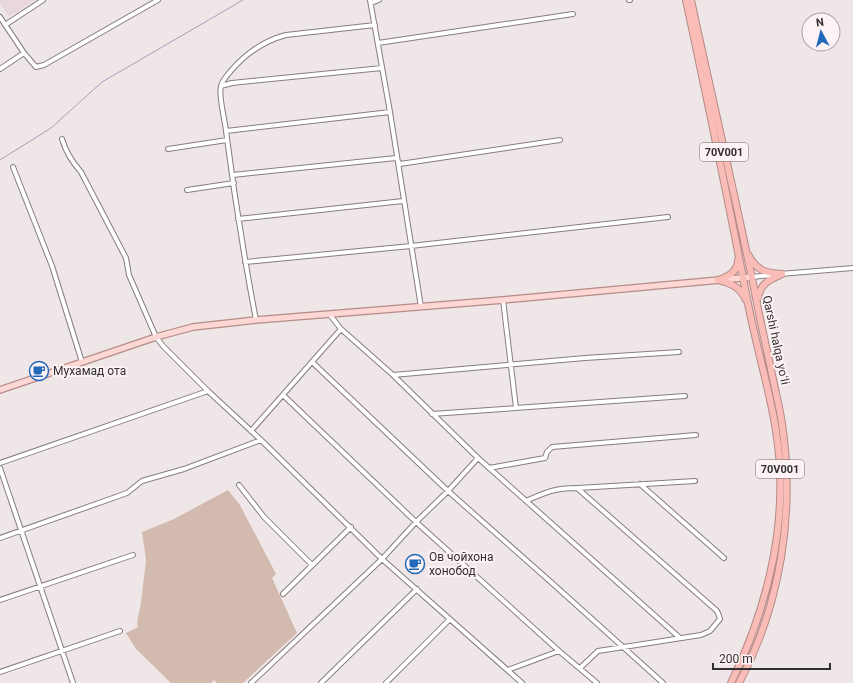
<svg xmlns="http://www.w3.org/2000/svg" width="853" height="683" font-family="Roboto,sans-serif">
<rect width="100%" height="100%" fill="#efe6e8"/>
<!-- built -->
<path fill="#e9d8db" d="M 0,0 L 35,0 L 9,17 L 0,3 Z"/>
<!-- green -->
<path fill="#d3baaf" d="M 228,490 L 240,505 L 276,574 L 272,578 L 297,633 L 243,683 L 217,683 L 214,680 L 211,683 L 171,683 L 136,649 L 126,633 L 138,627 L 137,622 L 141,603 L 146,560 L 142,532 L 174,519 Z"/>
<g fill="none" stroke-linecap="round" stroke-linejoin="round">
<!-- stream -->
<path stroke="#b399ba" stroke-width="1" d="M 0,160 L 51,128 L 102,82 L 243,0"/>
<!-- minor casing -->
<g stroke="#867d7f" stroke-width="6">
<path id="minor" d="M 370,0 L 390,112 L 421,307
M 629,0 L 630,0
M 371,3 L 379,0
M 0,17 L 24,53 L 0,69
M 5,25 L 43,0
M 378,43 L 573,14
M 24,53 L 36,67 L 44,65 L 158,0
M 221,86 L 232,83 L 382,68
M 226,131 L 390,112
M 62,139 C 66,152 72,162 81,172 L 126,258 L 129,275 L 156,337 L 163,346 L 208,391 L 261,440 L 382,559 L 522,683
M 168,149 L 227,140
M 13,167 L 52,266 L 82,362
M 233,175 L 396,158 L 400,164 L 560,140
M 187,190 L 234,183
M 238,219 L 403,201
M 245,262 L 411,246 L 668,217
M 780,274 L 853,268
M 752,277 L 773,275
M 503,300 L 516,408
M 256,320 C 244,257 234,194 226,131 C 225,120 218,95 221,86 C 222,81 226,77 229,73 C 244,55 263,41 286,35 L 375,25
M 341,329 L 393,375 L 478,458 L 680,638
M 312,362 L 448,491 L 552,583 L 663,683
M 393,375 L 585,358 L 679,352
M 283,395 L 416,522 L 559,651 L 597,683
M 432,414 L 685,396
M 251,431 L 341,329 L 330,315
M 0,463 L 208,391
M 0,468 L 73,683
M 489,468 L 545,458 L 547,452 L 552,447 L 696,435
M 640,484 L 724,558
M 239,485 L 264,517 L 312,565
M 578,488 L 695,481
M 526,501 C 546,492 555,488 577,488 L 716,610 L 718,613 L 720,619 L 710,631 L 701,635 L 598,651 L 580,668
M 0,538 L 127,493 L 142,481 L 184,469 L 261,440
M 283,594 L 351,527
M 0,600 L 133,555
M 508,670 L 559,651
M 0,672 L 120,631
M 251,683 L 382,559 L 416,522 L 448,491 L 478,458
M 321,683 L 417,589
M 386,683 L 450,619"/>
</g>
<!-- major casing -->
<g stroke="#b48b87" stroke-width="8">
<path id="major" d="M 0,390 L 156,337 L 193,327 L 256,320 L 503,300 L 752,277"/>
</g>
<!-- highway casing -->
<g stroke="#b48b87" stroke-width="8">
<path id="highway" d="M 686,0 C 706,94 726,188 744,283 C 747,299 750,315 754,331 C 761,364 771,397 776,431 C 790,517 769,605 731,683
M 691,0 C 712,98 735,195 755,293 C 760,321 767,350 773,379 C 776,394 780,409 782,424 C 795,512 781,604 739,683
M 749,256 C 757,271 766,273 782,274
M 718,280 C 731,283 740,287 746,300
M 718,280 C 728,277 738,271 738,260
M 758,298 C 760,284 769,280 780,275"/>
</g>
<!-- minor -->
<use href="#minor" stroke="#fff" stroke-width="4"/>
<!-- major -->
<use href="#major" stroke="#fcd7d4" stroke-width="5.5"/>
<!-- highway -->
<use href="#highway" stroke="#fabcb7" stroke-width="6"/>
</g>
<!-- icons -->
<defs>
<g id="cafe-ring" transform="scale(1)"><circle r="9.5" fill="#fdf3f5" stroke="#2168b8" stroke-width="1.5"/><path d="M-5.5-4.5H6V0H3Q3 3.5 0 3.5H-2.5Q-5.5 3.5-5.5 0ZM3-3.2v2h1.7v-2ZM-6 4.5H4V6H-6Z" fill="#2168b8"/></g>
</defs>
<g fill-rule="evenodd">
<use href="#cafe-ring" x="39" y="371"/>
<use href="#cafe-ring" x="415" y="564"/>
</g>
<g text-anchor="middle" stroke-width="4" stroke-linejoin="round" paint-order="stroke">
<!-- shield labels -->
<g fill="#fdf3f5" stroke="#6f6a6a" stroke-width="1">
<rect x="700" y="143" width="48" height="18" rx="3"/>
<rect x="756" y="460" width="48" height="18" rx="3"/>
</g>
<g font-size="11" font-weight="bold" fill="#322f2f">
<text x="724" y="156">70V001</text>
<text x="780" y="473">70V001</text>
</g>
<!-- street labels -->
<g font-size="12" fill="#322f2f" stroke="#fdf3f5">
<text transform="translate(776 340) rotate(78)" y="4">Qarshi halqa yoʻli</text>
</g>
<!-- poi labels -->
<g font-size="12" fill="#322f2f" stroke="#fdf3f5" text-anchor="start">
<text x="53" y="375">Мухамад ота</text>
<text x="429" y="561">Ов чойхона<tspan x="429" dy="14">хонобод</tspan></text>
</g>
</g>
<!-- north arrow -->
<g transform="translate(821 32) rotate(353)"><circle r="19" fill="#fdf3f5" stroke="#aca5a6"/>
<path d="M0-3L7 15L0 10L-7 15Z" fill="#2168b8"/>
<text y="-6" font-size="11" font-weight="bold" text-anchor="middle" fill="#322f2f">N</text>
</g>
<!-- scale -->
<path d="M713 663v6h117v-6" fill="none" stroke="#322f2f" stroke-width="2"/>
<text x="719" y="663" font-size="12" fill="#322f2f" stroke="#fdf3f5" stroke-width="3" paint-order="stroke">200 m</text>
</svg>
